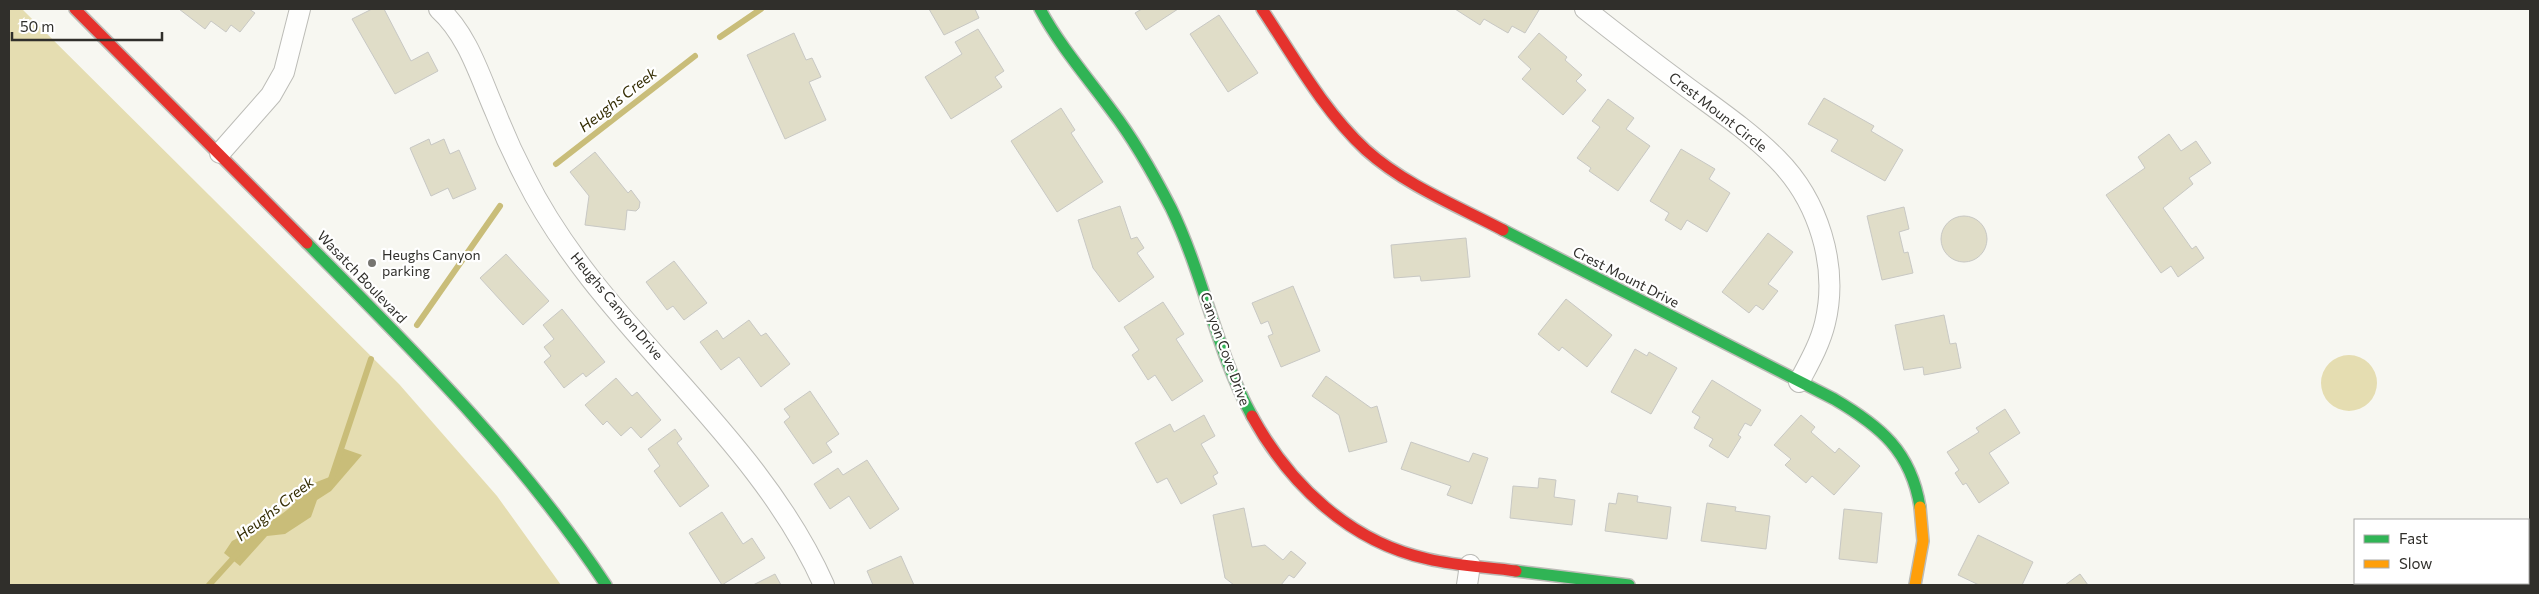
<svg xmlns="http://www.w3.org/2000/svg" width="2539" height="594" font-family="Commissioner,sans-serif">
<rect width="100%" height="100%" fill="#f7f7f1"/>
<!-- green -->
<path fill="#e5ddb1" d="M 9,9 L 22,9 L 399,384 L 497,496 L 561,585 L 9,585 Z
M2321 383a28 28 0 1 1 56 0a28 28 0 1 1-56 0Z"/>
<!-- water -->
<path fill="#c9bd79" d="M 339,447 L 362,455 L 331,491 L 317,500 L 311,517 L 285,534 L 267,536 L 240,566 L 224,553 L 232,541 L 278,517 L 292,506 L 301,488 L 332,476 L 337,463 Z"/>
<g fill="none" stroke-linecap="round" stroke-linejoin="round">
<!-- stream -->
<path stroke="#c9bd79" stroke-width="6" d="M 720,37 L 761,9
M 556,164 L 695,56
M 417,325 L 500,206
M 331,479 L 371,359
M 209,585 L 238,553"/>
</g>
<!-- building -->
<path fill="#e0ddc8" stroke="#c8c8c4" d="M 179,9 L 249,9 L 255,13 L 240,32 L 231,25 L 226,32 L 211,21 L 205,29 Z
M 372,9 L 384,9 L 411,61 L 428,52 L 438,71 L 395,94 L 352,19 Z
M 929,9 L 975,9 L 979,18 L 944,35 Z
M 1142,9 L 1178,9 L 1146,30 L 1135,13 Z
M 1455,9 L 1536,9 L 1539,10 L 1525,33 L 1512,26 L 1508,33 L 1484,19 L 1480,25 Z
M 1219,15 L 1258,73 L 1228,92 L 1190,34 Z
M 978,29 L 1004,71 L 995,77 L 1002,87 L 951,119 L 925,77 L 962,54 L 955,42 Z
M 794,33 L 806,60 L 812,58 L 821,77 L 809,82 L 826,120 L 785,139 L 747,55 Z
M 1539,33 L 1567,57 L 1565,60 L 1582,75 L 1576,81 L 1586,90 L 1563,115 L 1522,79 L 1531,69 L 1518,57 Z
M 1824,98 L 1874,126 L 1871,131 L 1903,150 L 1885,181 L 1831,151 L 1838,140 L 1808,124 Z
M 1608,99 L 1634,118 L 1626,129 L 1650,146 L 1618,191 L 1589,171 L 1591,168 L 1577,158 L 1600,127 L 1592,121 Z
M 1061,108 L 1075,130 L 1071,133 L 1103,182 L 1057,212 L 1011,141 Z
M 2169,134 L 2181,151 L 2196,141 L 2211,163 L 2189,178 L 2193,184 L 2163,208 L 2192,249 L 2196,246 L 2204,258 L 2178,277 L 2171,266 L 2161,273 L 2106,195 L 2145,168 L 2138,157 Z
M 429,139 L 431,145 L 444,139 L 450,154 L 459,150 L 476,189 L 453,199 L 448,188 L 431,196 L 410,148 Z
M 1681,149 L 1715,169 L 1709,179 L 1730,193 L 1707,232 L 1687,220 L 1681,230 L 1665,220 L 1669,213 L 1650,201 Z
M 595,152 L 628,193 L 631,190 L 640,202 L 639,208 L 636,211 L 627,210 L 625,230 L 585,225 L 589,196 L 570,172 Z
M 1120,206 L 1131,239 L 1137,237 L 1144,248 L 1137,253 L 1154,277 L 1119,302 L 1093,268 L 1078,220 Z
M 1904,207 L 1909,229 L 1899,232 L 1904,253 L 1908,252 L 1913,273 L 1882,280 L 1867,216 Z
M1941 239a23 23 0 1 1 46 0a23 23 0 1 1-46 0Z
M 1768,233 L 1793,252 L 1768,284 L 1778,291 L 1763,310 L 1756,305 L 1749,313 L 1722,292 Z
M 1466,238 L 1470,277 L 1421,281 L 1420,276 L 1394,278 L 1391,245 Z
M 506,254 L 549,301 L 523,325 L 480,278 Z
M 674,261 L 707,303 L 684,320 L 673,306 L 667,310 L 646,282 Z
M 1293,286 L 1320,351 L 1281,367 L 1268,336 L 1273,334 L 1268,321 L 1261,324 L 1252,303 Z
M 1566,299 L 1612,335 L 1587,367 L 1562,347 L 1559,351 L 1538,334 Z
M 1163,302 L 1184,334 L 1176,339 L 1203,381 L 1172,401 L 1155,375 L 1148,380 L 1132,355 L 1139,350 L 1124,327 Z
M 562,309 L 605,362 L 586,377 L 583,373 L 564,388 L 544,362 L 551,356 L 544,347 L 554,339 L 543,325 Z
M 1944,315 L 1950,344 L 1956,343 L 1961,368 L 1924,375 L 1923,367 L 1904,370 L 1895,325 Z
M 749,320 L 761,336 L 766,333 L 790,364 L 761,387 L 739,357 L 721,370 L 700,342 L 717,330 L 723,339 Z
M 1635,349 L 1647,356 L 1649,352 L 1677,368 L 1651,414 L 1611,392 Z
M 1326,376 L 1371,408 L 1377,406 L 1387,442 L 1349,452 L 1339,415 L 1312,396 Z
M 616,378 L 632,396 L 637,392 L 661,420 L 641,438 L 631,427 L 621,436 L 607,421 L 603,425 L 585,405 Z
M 1712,380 L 1761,410 L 1751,426 L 1745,423 L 1738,435 L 1741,437 L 1728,458 L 1709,446 L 1713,439 L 1694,428 L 1700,417 L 1692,412 Z
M 810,391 L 839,434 L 826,443 L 832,452 L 813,464 L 784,422 L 790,417 L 784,409 Z
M 2005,409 L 2020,433 L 1989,453 L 2009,483 L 1979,503 L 1966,483 L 1963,485 L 1955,473 L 1959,470 L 1947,452 L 1979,432 L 1976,428 Z
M 1204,415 L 1215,436 L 1201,444 L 1218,473 L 1213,476 L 1217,484 L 1181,504 L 1167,478 L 1157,483 L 1135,443 L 1170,424 L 1174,432 Z
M 1801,415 L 1815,427 L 1811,432 L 1835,453 L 1839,448 L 1860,466 L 1834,495 L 1812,476 L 1806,483 L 1785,465 L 1791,459 L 1774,445 Z
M 675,429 L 682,439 L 677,443 L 709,486 L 680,507 L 654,471 L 660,466 L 648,449 Z
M 1411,442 L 1469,462 L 1473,453 L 1488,458 L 1472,504 L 1447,495 L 1451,486 L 1401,469 Z
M 867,460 L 899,509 L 870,529 L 849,496 L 830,509 L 814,484 L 838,468 L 843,475 Z
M 1539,478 L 1556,480 L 1554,497 L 1575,500 L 1572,525 L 1510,518 L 1513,486 L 1538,488 Z
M 1618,493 L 1638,496 L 1637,502 L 1671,507 L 1667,539 L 1605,531 L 1609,503 L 1616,504 Z
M 1707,503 L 1736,507 L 1735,511 L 1770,516 L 1766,549 L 1701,541 Z
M 1244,508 L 1252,547 L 1265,545 L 1283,560 L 1291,551 L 1306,563 L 1294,578 L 1289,575 L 1281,585 L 1234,585 L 1225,578 L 1213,515 Z
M 1844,509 L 1882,513 L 1877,563 L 1839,559 Z
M 722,512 L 743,544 L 752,538 L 765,558 L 722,585 L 689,533 Z
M 1978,535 L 2033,562 L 2022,585 L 1979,585 L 1958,575 Z
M 901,556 L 914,585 L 873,585 L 867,571 Z
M 775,574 L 781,585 L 753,585 Z
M 2080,574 L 2088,585 L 2065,585 Z"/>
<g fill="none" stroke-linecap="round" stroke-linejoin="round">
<!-- street casing -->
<g stroke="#bcbcb7" stroke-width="22">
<path id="street" d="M 439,9 C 468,35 480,77 495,111 C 504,134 514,156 525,177 C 600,328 754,428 824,585
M 1585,9 C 1619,36 1653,62 1688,88 C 1718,110 1750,132 1777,159 C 1818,200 1839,265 1825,323 C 1820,344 1809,363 1799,382
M 220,153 L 271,95 L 284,72 L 300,9
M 1467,585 L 1470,565"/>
</g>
<!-- fast casing -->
<g stroke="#bcbcb7" stroke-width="14">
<path id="fast" d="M 1040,9 C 1060,46 1087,77 1112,111 C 1135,141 1154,175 1171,208 C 1204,276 1216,351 1252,416
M 1503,230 L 1834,399 C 1880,426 1911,451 1920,507
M 307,243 C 414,351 522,458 606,585
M 1516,571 L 1629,585"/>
</g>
<!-- slow casing -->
<g stroke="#bcbcb7" stroke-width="14">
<path id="slow" d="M 1915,585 L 1923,541 L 1920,507"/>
</g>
<!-- jam casing -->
<g stroke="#bcbcb7" stroke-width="14">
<path id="jam" d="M 75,9 L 307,243
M 1262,9 C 1294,57 1323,110 1366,150 C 1405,185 1457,206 1503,230
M 1252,416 C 1290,485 1350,542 1428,559 C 1457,566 1487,567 1516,571"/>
</g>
<!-- street -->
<use href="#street" stroke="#fefefd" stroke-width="20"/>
<!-- fast -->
<use href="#fast" stroke="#30b455" stroke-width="11"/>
<!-- slow -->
<use href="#slow" stroke="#ff9f0a" stroke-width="11"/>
<!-- jam -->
<use href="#jam" stroke="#e5322d" stroke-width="11"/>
</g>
<!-- markers -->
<circle fill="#767570" stroke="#fff" stroke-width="2" cx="372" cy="263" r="5"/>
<g text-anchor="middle" stroke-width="4.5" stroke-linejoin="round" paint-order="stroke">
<!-- street labels -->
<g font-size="14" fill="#302f2b" stroke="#fff">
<text transform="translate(1718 112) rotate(38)" y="5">Crest Mount Circle</text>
<text transform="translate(362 277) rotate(46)" y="5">Wasatch Boulevard</text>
<text transform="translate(1626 277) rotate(27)" y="5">Crest Mount Drive</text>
<text transform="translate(617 306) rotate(50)" y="5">Heughs Canyon Drive</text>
<text transform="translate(1225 349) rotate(70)" y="5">Canyon Cove Drive</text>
</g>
<!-- poi labels -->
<g font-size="14" fill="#302f2b" stroke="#fff" text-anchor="start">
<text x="382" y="260">Heughs Canyon<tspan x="382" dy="16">parking</tspan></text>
</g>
<!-- water labels -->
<g font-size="15" font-style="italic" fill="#342d03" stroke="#fff">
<text transform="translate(618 100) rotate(-38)" y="5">Heughs Creek</text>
<text transform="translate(275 509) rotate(-38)" y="5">Heughs Creek</text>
</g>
</g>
<!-- border -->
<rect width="2539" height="594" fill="none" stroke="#302f2b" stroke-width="20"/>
<!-- legend -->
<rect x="2354" y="519" width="175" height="65" fill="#ffffff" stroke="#acacaa"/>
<rect x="2364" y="535" width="25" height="8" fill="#30b455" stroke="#acacaa"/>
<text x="2399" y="544" font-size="15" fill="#302f2b">Fast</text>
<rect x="2364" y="560" width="25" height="8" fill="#ff9f0a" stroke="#acacaa"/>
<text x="2399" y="569" font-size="15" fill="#302f2b">Slow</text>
<!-- scale -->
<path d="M12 32v8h150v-8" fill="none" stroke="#302f2b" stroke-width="2.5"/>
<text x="20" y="32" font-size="15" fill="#302f2b" stroke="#ffffff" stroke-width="4" paint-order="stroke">50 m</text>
</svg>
